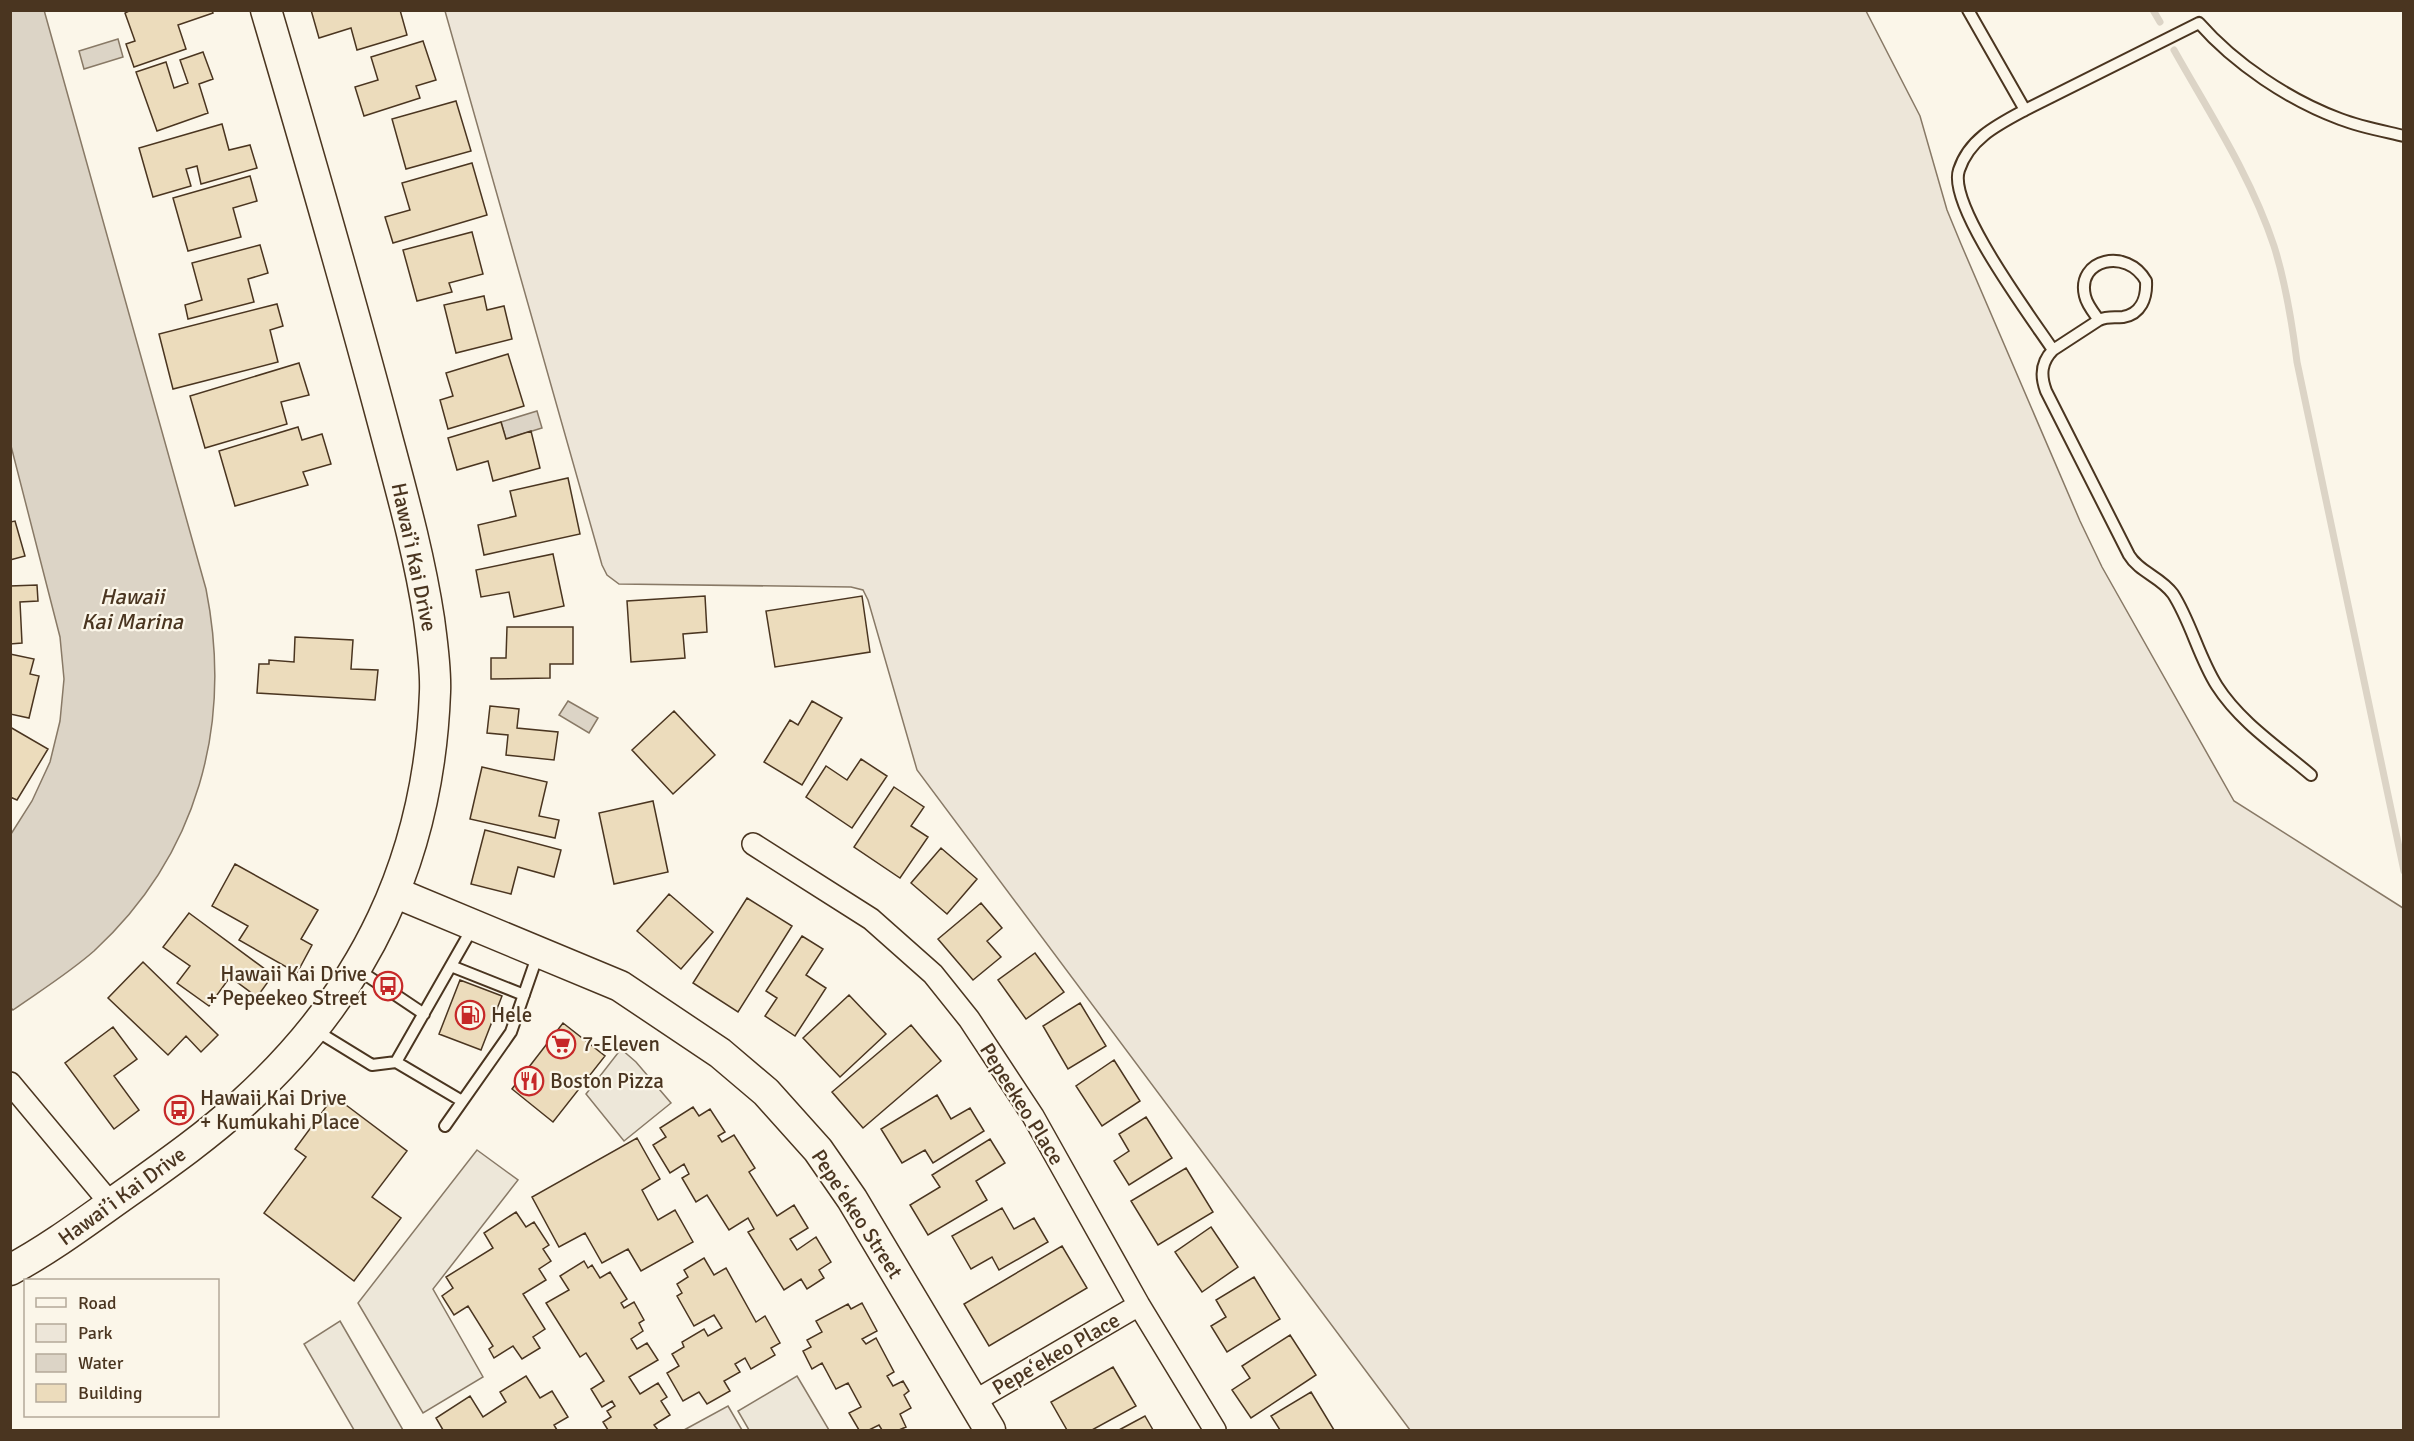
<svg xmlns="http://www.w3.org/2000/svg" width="2414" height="1441" font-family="Signika,sans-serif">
<rect width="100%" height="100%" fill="#fbf6e9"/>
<!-- green -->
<path fill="#ede6d9" stroke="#887966" stroke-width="1.5" d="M 445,11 L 1866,11 L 1920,116 L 1947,210 L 1961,244 L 2080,521 L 2102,567 L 2234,801 L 2403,908 L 2403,1430 L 1410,1430 L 917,770 L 868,600 L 863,590 L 851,587 L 619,584 L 607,575 L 602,565 Z
M 728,1406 L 742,1430 L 684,1430 Z"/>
<!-- parking -->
<path fill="#ede7d9" stroke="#887966" stroke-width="1.5" d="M 621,1049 L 636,1062 L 671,1103 L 624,1141 L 586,1094 Z
M 477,1150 L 518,1180 L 433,1289 L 483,1377 L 423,1413 L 358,1303 Z
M 340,1321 L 403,1430 L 354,1430 L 304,1344 Z
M 797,1376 L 829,1430 L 749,1430 L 738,1411 Z"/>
<!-- water -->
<path fill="#dcd4c6" stroke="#887966" stroke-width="1.5" d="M 44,10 L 206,589 C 233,725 198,855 94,951 C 69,973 40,991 13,1010 L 10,1007 L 11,834 L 32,801 L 50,762 L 60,721 L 64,679 L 60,637 L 11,446 L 11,11 Z
M 118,39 L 123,57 L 84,69 L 79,51 Z
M 537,411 L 542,428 L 506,439 L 501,422 Z
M 568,701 L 598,718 L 589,733 L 559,715 Z"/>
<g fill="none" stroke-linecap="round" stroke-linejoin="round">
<!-- stream -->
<path stroke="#dcd4c6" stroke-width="7" d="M 2153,10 L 2160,22
M 2174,50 C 2210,114 2251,176 2274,246 C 2286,284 2292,322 2297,362 L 2404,871"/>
</g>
<!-- building -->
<path fill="#ecdcbc" stroke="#4a3520" stroke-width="1.5" d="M 131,10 L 212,10 L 213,13 L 178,25 L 186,49 L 134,67 L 126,44 L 135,41 L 125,13 Z
M 311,10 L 400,10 L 407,35 L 357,50 L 351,28 L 319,38 Z
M 423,41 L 436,80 L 416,86 L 420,98 L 364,116 L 355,87 L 378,80 L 371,57 Z
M 203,52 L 213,79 L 199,84 L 208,113 L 157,131 L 136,72 L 166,62 L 174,88 L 188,83 L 180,60 Z
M 456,101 L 471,151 L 406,169 L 392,119 Z
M 222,124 L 229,150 L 250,145 L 257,168 L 201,184 L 197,166 L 186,169 L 191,186 L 153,197 L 139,148 Z
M 472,163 L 487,215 L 393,243 L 385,217 L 410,210 L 402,183 Z
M 250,176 L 257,201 L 233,208 L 241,237 L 188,251 L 173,198 Z
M 472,232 L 483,274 L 449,283 L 452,292 L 417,301 L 403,250 Z
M 260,245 L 268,273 L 248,279 L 254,302 L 188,319 L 185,305 L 202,300 L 192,263 Z
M 484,296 L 487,310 L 504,306 L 512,339 L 456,353 L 444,305 Z
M 277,304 L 283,326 L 270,330 L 278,362 L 173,389 L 159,334 Z
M 508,354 L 524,406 L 448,429 L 440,400 L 453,396 L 446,373 Z
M 299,363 L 309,395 L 281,402 L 287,424 L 205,448 L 190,396 Z
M 501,422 L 506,439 L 531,431 L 540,468 L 493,481 L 488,461 L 457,470 L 448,438 Z
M 298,427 L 302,440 L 322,434 L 331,464 L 303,472 L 308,485 L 235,506 L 219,451 Z
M 568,478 L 580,534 L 484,555 L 478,525 L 516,516 L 510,491 Z
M 15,521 L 25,556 L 10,560 L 10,522 Z
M 553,554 L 564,606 L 514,617 L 509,592 L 481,597 L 476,570 Z
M 37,585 L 38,601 L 20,602 L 22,643 L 10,644 L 10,586 Z
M 705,596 L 707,632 L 683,634 L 685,658 L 631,662 L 627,601 Z
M 862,596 L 870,652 L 775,667 L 766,611 Z
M 507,627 L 573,627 L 573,664 L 550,664 L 550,678 L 491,679 L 491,658 L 506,658 Z
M 295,637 L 353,640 L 351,669 L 378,670 L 375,700 L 257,693 L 259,664 L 269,664 L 269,660 L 294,662 Z
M 10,654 L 34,659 L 30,674 L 39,676 L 29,718 L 10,714 Z
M 812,701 L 842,718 L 802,785 L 764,762 L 790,720 L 798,725 Z
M 490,706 L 519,709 L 517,728 L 558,732 L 554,760 L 506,755 L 508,735 L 487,733 Z
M 674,711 L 715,755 L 673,794 L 632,750 Z
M 10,727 L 48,749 L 17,800 L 10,797 Z
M 861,759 L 887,776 L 852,828 L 806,797 L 826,766 L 847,780 Z
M 482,767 L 547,782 L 539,816 L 559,820 L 555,838 L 470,819 Z
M 894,787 L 924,807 L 911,826 L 928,837 L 900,878 L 854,847 Z
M 653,801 L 668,872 L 614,884 L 599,813 Z
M 485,830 L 561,850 L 554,877 L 518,867 L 511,894 L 471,884 Z
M 941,848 L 977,879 L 947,914 L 911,883 Z
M 235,864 L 318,910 L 301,939 L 312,945 L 297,973 L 239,940 L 248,926 L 212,906 Z
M 669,894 L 713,932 L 681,969 L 637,931 Z
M 747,898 L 792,926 L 738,1012 L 693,983 Z
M 981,903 L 1002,928 L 987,941 L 1001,957 L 973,980 L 938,939 Z
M 189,913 L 273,975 L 257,997 L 230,977 L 209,1006 L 177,983 L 190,966 L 163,947 Z
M 802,936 L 823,949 L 806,975 L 826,988 L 795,1036 L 765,1016 L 777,998 L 766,991 Z
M 1035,953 L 1064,992 L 1026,1019 L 998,980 Z
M 143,962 L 218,1035 L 201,1052 L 186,1036 L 168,1055 L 108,998 Z
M 460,980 L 502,996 L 481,1050 L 439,1034 Z
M 849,995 L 886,1034 L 840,1077 L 803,1038 Z
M 1080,1003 L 1106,1046 L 1068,1069 L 1043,1026 Z
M 563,1023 L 605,1056 L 553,1122 L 512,1089 Z
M 911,1025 L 941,1061 L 863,1128 L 832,1092 Z
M 113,1027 L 137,1059 L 114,1076 L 139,1110 L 114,1129 L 65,1063 Z
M 1114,1060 L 1140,1101 L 1102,1126 L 1076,1086 Z
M 937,1095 L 951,1119 L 970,1108 L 984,1131 L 933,1163 L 925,1150 L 902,1163 L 881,1129 Z
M 334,1096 L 407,1151 L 372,1197 L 401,1218 L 354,1281 L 264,1213 L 306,1157 L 295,1149 Z
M 693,1107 L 699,1116 L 710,1109 L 725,1132 L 718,1136 L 722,1142 L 734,1135 L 755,1168 L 749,1172 L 777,1216 L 794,1205 L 808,1228 L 790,1239 L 797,1250 L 816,1237 L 831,1262 L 819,1270 L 824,1278 L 807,1289 L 801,1279 L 784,1290 L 748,1232 L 754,1229 L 748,1218 L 729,1230 L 707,1195 L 696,1202 L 682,1178 L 689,1174 L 684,1164 L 670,1173 L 653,1145 L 666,1137 L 660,1128 Z
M 1146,1117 L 1172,1158 L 1129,1185 L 1114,1161 L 1129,1151 L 1119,1134 Z
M 637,1138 L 660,1179 L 642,1190 L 658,1220 L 675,1210 L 693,1242 L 641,1271 L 628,1249 L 602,1263 L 585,1233 L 559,1247 L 532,1197 Z
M 990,1139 L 1005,1163 L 976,1181 L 987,1200 L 928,1235 L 910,1205 L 940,1187 L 932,1175 Z
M 1186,1168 L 1213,1212 L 1158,1245 L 1131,1201 Z
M 1002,1208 L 1014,1229 L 1034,1218 L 1048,1242 L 999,1270 L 992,1257 L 971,1269 L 952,1236 Z
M 516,1212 L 526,1227 L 534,1222 L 549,1245 L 543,1249 L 551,1261 L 539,1269 L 546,1280 L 523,1294 L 545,1329 L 533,1337 L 540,1348 L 522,1359 L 513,1346 L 494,1358 L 489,1349 L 493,1346 L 468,1306 L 454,1315 L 442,1296 L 453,1288 L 446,1277 L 493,1248 L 484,1233 Z
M 1211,1227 L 1238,1267 L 1202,1292 L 1175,1252 Z
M 1062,1246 L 1087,1288 L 989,1346 L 964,1304 Z
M 704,1258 L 714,1275 L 726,1268 L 756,1322 L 765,1316 L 780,1343 L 771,1348 L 775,1355 L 751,1369 L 745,1358 L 735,1364 L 740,1372 L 724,1381 L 730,1391 L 707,1404 L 699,1392 L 683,1401 L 667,1373 L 679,1366 L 672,1354 L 684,1347 L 682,1342 L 704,1329 L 708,1336 L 722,1328 L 714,1315 L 694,1326 L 677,1296 L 682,1293 L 677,1284 L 688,1277 L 684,1270 Z
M 584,1261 L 588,1268 L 592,1265 L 600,1278 L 610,1272 L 627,1299 L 621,1303 L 624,1308 L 634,1302 L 644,1320 L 639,1323 L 643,1331 L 631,1339 L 637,1349 L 647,1343 L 658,1360 L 629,1377 L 640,1394 L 658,1383 L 667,1397 L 661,1401 L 670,1415 L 654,1425 L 658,1430 L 608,1430 L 603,1422 L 611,1417 L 607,1411 L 615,1406 L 612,1401 L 602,1407 L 591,1389 L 604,1381 L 586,1353 L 580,1357 L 546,1303 L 569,1290 L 560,1276 Z
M 1254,1277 L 1280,1319 L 1227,1352 L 1211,1326 L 1226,1317 L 1216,1300 Z
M 862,1303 L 877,1331 L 862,1339 L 866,1344 L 876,1338 L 894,1372 L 887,1376 L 893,1386 L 903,1381 L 909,1391 L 904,1395 L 911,1408 L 900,1414 L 906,1427 L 899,1430 L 882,1430 L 879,1425 L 869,1430 L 859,1430 L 849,1413 L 861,1407 L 848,1383 L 836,1389 L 822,1363 L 812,1369 L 803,1351 L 811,1347 L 807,1340 L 822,1332 L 816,1321 L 848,1304 L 851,1309 Z
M 1290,1335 L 1316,1375 L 1251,1418 L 1232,1390 L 1250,1378 L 1242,1366 Z
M 1113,1367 L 1136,1406 L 1092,1430 L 1067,1430 L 1051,1402 Z
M 526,1376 L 540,1398 L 552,1391 L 568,1417 L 554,1425 L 557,1430 L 443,1430 L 436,1418 L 470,1396 L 483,1417 L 506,1402 L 500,1392 Z
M 1311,1392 L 1334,1430 L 1280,1430 L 1271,1416 Z
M 1145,1416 L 1153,1430 L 1119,1430 Z"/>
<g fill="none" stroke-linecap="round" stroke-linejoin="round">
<!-- lane casing -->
<g stroke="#4a3520" stroke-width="14">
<path id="lane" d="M 1968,10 L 2025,110 C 1997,125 1969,139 1959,170 C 1947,205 2031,317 2053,350
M 2025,110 L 2199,23 C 2235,64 2289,100 2340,119 C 2361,127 2383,131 2404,136
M 2099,320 C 2094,313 2087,305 2085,296 C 2076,259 2127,247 2146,281 C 2147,298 2141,314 2123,317 C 2114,318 2108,316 2099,320 L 2053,350 C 2041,362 2040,375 2046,391 L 2129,555 C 2139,572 2161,577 2173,594 C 2191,622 2199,658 2217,686 C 2240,722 2278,747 2311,775
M 451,966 L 524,995
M 357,969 L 424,1014
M 315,1030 L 372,1065 L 396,1062 L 462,1101
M 396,1062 L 473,927
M 445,1126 L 511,1032 L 538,954"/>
</g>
<!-- street casing -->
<g stroke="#4a3520" stroke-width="24">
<path id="street" d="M 753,844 L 871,919 L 933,974 L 969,1019 L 1033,1116 L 1139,1305 L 1215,1430
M 10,1083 L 111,1204
M 973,1402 L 1139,1305"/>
</g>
<!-- secondary casing -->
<g stroke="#4a3520" stroke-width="33">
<path id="secondary" d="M 394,892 L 620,986 L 720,1053 L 766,1092 L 818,1150 L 852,1199 L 990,1430
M 10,1270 C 53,1247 92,1217 132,1189 C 170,1162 208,1135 242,1104 C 365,993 429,858 435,692 C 436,668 432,642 429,619 C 419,553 401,490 384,426 C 347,287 307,149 266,10"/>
</g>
<!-- lane -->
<use href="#lane" stroke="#fbf6e9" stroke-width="10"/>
<!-- street -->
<use href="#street" stroke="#fbf6e9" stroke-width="21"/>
<!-- secondary -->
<use href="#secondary" stroke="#fbf6e9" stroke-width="30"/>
</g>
<!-- icons -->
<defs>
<g id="bus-ring" transform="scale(1.5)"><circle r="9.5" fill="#fbf6e9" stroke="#c62828" stroke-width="1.5"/><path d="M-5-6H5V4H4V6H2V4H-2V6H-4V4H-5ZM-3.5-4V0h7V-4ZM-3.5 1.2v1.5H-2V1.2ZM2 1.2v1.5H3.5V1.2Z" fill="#c62828"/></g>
<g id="fuel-ring" transform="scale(1.5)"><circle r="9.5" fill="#fbf6e9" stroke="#c62828" stroke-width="1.5"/><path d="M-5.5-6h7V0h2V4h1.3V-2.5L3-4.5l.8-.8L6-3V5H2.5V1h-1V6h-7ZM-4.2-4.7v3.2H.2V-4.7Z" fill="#c62828"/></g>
<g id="supermarket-ring" transform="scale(1.5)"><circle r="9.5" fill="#fbf6e9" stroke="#c62828" stroke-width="1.5"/><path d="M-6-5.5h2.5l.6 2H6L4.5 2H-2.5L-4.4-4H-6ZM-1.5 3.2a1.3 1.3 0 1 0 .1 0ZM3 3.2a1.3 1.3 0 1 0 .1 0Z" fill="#c62828"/></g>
<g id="restaurant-ring" transform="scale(1.5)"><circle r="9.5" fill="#fbf6e9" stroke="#c62828" stroke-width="1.5"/><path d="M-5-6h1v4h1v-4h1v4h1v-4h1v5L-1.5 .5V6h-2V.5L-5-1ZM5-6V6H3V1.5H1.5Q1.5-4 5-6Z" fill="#c62828"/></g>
</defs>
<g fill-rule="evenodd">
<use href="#bus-ring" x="388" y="986"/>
<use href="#fuel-ring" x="470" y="1015"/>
<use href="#supermarket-ring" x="561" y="1044"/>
<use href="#restaurant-ring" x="529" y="1081"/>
<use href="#bus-ring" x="179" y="1110"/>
</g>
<g text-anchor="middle" stroke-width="4.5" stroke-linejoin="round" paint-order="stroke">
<!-- street labels -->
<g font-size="21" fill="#4a3520" stroke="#fbf6e9">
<text transform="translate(414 557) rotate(78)" y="7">Hawai’i Kai Drive</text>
<text transform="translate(1022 1104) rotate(58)" y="7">Pepeekeo Place</text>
<text transform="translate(122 1196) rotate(-36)" y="7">Hawai’i Kai Drive</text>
<text transform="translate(857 1214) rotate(57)" y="7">Pepeʻekeo Street</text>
<text transform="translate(1056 1354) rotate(-30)" y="7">Pepeʻekeo Place</text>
</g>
<!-- poi labels -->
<g font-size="21" fill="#4a3520" stroke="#fbf6e9" text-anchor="start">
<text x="367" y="981" text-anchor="end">Hawaii Kai Drive<tspan x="367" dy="24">+ Pepeekeo Street</tspan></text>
<text x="491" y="1022">Hele</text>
<text x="582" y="1051">7-Eleven</text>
<text x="550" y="1088">Boston Pizza</text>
<text x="200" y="1105">Hawaii Kai Drive<tspan x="200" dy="24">+ Kumukahi Place</tspan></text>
</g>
<!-- water labels -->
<g font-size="22" font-style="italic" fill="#4a3520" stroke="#fbf6e9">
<text x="132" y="604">Hawaii<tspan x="132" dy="25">Kai Marina</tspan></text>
</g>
</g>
<!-- border -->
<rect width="2414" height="1441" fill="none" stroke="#4a3520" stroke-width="24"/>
<!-- legend -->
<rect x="24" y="1279" width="195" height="138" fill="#fbf6e9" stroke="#b4a999" stroke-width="1.5"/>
<rect x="36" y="1298" width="30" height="9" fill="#fbf6e9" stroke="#b4a999" stroke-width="1.5"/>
<text x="78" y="1309" font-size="18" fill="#4a3520">Road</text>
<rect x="36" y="1324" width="30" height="18" fill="#ede6d9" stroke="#b4a999" stroke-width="1.5"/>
<text x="78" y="1339" font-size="18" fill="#4a3520">Park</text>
<rect x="36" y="1354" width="30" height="18" fill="#dcd4c6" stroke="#b4a999" stroke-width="1.5"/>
<text x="78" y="1369" font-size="18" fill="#4a3520">Water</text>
<rect x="36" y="1384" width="30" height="18" fill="#ecdcbc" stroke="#b4a999" stroke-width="1.5"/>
<text x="78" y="1399" font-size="18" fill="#4a3520">Building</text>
</svg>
